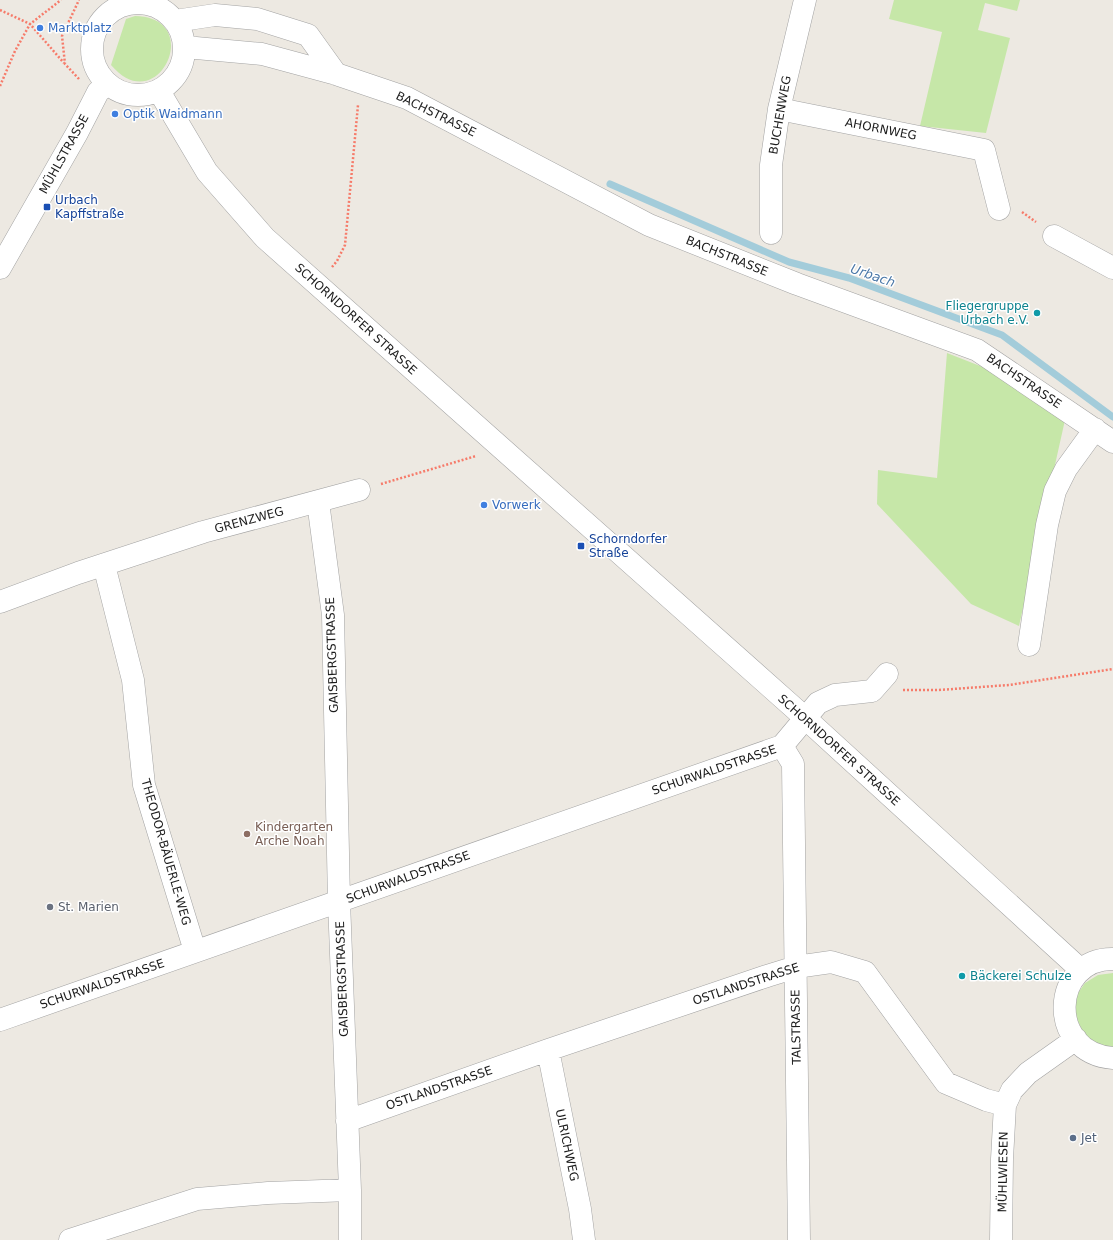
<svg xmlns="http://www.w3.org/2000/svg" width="1113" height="1240" font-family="'DejaVu Sans',sans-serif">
<rect width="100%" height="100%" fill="#ede9e2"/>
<!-- grass -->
<path fill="#c6e7a8" d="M 894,0 L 1020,0 L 1017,11 L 985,3 L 978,30 L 1010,38 L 986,133 L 920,126 L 942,32 L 889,19 Z
M 135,16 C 206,17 158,121 111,65 L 126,19 Z
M 947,353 L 998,373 L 1065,420 L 1019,626 L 971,604 L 877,504 L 878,470 L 937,478 Z
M 1113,973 L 1113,1048 L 1110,1048 L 1086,1039 L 1074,1013 L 1076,996 L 1085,983 L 1098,975 Z"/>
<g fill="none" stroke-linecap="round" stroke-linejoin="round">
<!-- stream -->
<path stroke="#a3ccda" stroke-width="7" d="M 610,184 L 789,262 L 849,278 L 1002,335 L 1113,417"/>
<!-- minor casing -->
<g stroke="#a3a3a3" stroke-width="23">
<path id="minor" d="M92 49a46 46 0 1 1 92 0a46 46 0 1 1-92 0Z
M 175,21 L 215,15 L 257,19 L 308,35 L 336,74
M 185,47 L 262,54 L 336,74 L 407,98 L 649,225 L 797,284 L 977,350 L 1113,442
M 159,91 L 207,172 L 265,238 L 793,707 L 1081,970
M 779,109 L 984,150 L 999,209
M 771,233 L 771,165 L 779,109 L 805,0
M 1054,236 L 1113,268
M 0,268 L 77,133 L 98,92 L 107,84
M 318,502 L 333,615 L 339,901 L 350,1190 L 350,1240
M 104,565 L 133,680 L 144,785 L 195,951
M 0,602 L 78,573 L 203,532 L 359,490
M 1029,645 L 1047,525 L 1055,491 L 1066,469 L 1095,429
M 782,746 L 793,764 L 799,1240
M 1113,959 C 1051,958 1046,1053 1113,1058
M 0,1020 L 782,746 L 818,703 L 835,695 L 872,691 L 887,674
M 548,1050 L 580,1209 L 584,1240
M 347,1121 L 548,1050 L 767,976 L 796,967 L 831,962 L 865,972 L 946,1083 L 986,1100 L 1005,1105
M 70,1240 L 197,1199 L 268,1193 L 350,1190
M 1001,1240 L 1002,1159 L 1005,1105 L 1012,1090 L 1028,1073 L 1076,1039"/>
</g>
<!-- path -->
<path stroke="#f67b6a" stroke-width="2.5" stroke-dasharray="2 2" stroke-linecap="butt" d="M 0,10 L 30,24 L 64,63
M 79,79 L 65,64 L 62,36 L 79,0
M 0,86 L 15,51 L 30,24 L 61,0
M 1022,212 L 1036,222
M 332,267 L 337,261 L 345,245 L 358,105
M 381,484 L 476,456
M 903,690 L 939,690 L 1009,685 L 1113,669"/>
<!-- minor -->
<use href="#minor" stroke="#fff" stroke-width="22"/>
</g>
<!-- markers -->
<g fill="#3f7fe0" stroke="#fff" stroke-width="1.5">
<circle cx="40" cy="28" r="4"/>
<circle cx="115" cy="114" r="4"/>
<circle cx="484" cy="505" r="4"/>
</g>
<g fill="#1a4fb4" stroke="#fff" stroke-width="1.5">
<rect x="43" y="203" width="8" height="8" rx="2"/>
<rect x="577" y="542" width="8" height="8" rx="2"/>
</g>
<g fill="#0f9aa8" stroke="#fff" stroke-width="1.5">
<circle cx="1037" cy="313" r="4"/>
<circle cx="962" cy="976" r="4"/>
</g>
<circle fill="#8d6e63" stroke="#fff" stroke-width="1.5" cx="247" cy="834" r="4"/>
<circle fill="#6b7280" stroke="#fff" stroke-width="1.5" cx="50" cy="907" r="4"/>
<circle fill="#5c6f8a" stroke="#fff" stroke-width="1.5" cx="1073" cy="1138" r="4"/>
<g text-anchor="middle" stroke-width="3" stroke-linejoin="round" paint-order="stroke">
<!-- shop labels -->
<g font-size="12" fill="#366cbe" stroke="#fff" text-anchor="start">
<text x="48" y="32">Marktplatz</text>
<text x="123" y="118">Optik Waidmann</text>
<text x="492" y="509">Vorwerk</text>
</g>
<!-- street labels -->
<g font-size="12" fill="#1c1c1c" stroke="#fff">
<text transform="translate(436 114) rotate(26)" y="4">BACHSTRASSE</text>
<text transform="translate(780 115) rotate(-80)" y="4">BUCHENWEG</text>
<text transform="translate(881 129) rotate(11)" y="4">AHORNWEG</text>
<text transform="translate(64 154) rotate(-61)" y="4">MÜHLSTRASSE</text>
<text transform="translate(727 256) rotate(22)" y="4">BACHSTRASSE</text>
<text transform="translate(356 319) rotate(42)" y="4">SCHORNDORFER STRASSE</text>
<text transform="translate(1024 381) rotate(34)" y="4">BACHSTRASSE</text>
<text transform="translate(249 520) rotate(-15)" y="4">GRENZWEG</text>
<text transform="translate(332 655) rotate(-92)" y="4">GAISBERGSTRASSE</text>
<text transform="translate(839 750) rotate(42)" y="4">SCHORNDORFER STRASSE</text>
<text transform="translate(714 770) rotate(-19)" y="4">SCHURWALDSTRASSE</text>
<text transform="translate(166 852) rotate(74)" y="4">THEODOR-BÄUERLE-WEG</text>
<text transform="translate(408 877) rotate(-20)" y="4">SCHURWALDSTRASSE</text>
<text transform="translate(342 979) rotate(-92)" y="4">GAISBERGSTRASSE</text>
<text transform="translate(102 984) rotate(-19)" y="4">SCHURWALDSTRASSE</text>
<text transform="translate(746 984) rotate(-18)" y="4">OSTLANDSTRASSE</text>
<text transform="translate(796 1027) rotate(-91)" y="4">TALSTRASSE</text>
<text transform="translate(439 1088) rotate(-19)" y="4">OSTLANDSTRASSE</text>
<text transform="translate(567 1145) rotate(78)" y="4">ULRICHWEG</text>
<text transform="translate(1003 1172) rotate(-89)" y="4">MÜHLWIESEN</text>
</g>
<!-- transit labels -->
<g font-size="12" fill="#164399" stroke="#fff" text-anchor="start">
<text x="55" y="204">Urbach<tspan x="55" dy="14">Kapffstraße</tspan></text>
<text x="589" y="543">Schorndorfer<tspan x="589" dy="14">Straße</tspan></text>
</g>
<!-- culture labels -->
<g font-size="12" fill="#0d838f" stroke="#fff" text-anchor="end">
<text x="1029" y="310">Fliegergruppe<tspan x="1029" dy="14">Urbach e.V.</tspan></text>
<text x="970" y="980" text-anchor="start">Bäckerei Schulze</text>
</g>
<!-- education labels -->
<g font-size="12" fill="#785e54" stroke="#fff" text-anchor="start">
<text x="255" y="831">Kindergarten<tspan x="255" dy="14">Arche Noah</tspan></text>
</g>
<!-- worship labels -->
<g font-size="12" fill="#5b616d" stroke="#fff" text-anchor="start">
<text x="58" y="911">St. Marien</text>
</g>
<!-- service labels -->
<g font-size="12" fill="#4e5e75" stroke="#fff" text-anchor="start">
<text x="1081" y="1142">Jet</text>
</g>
<!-- water labels -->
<g font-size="13" font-style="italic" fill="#4b78a8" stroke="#fff">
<text transform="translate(873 275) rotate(19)" y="5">Urbach</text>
</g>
</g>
</svg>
